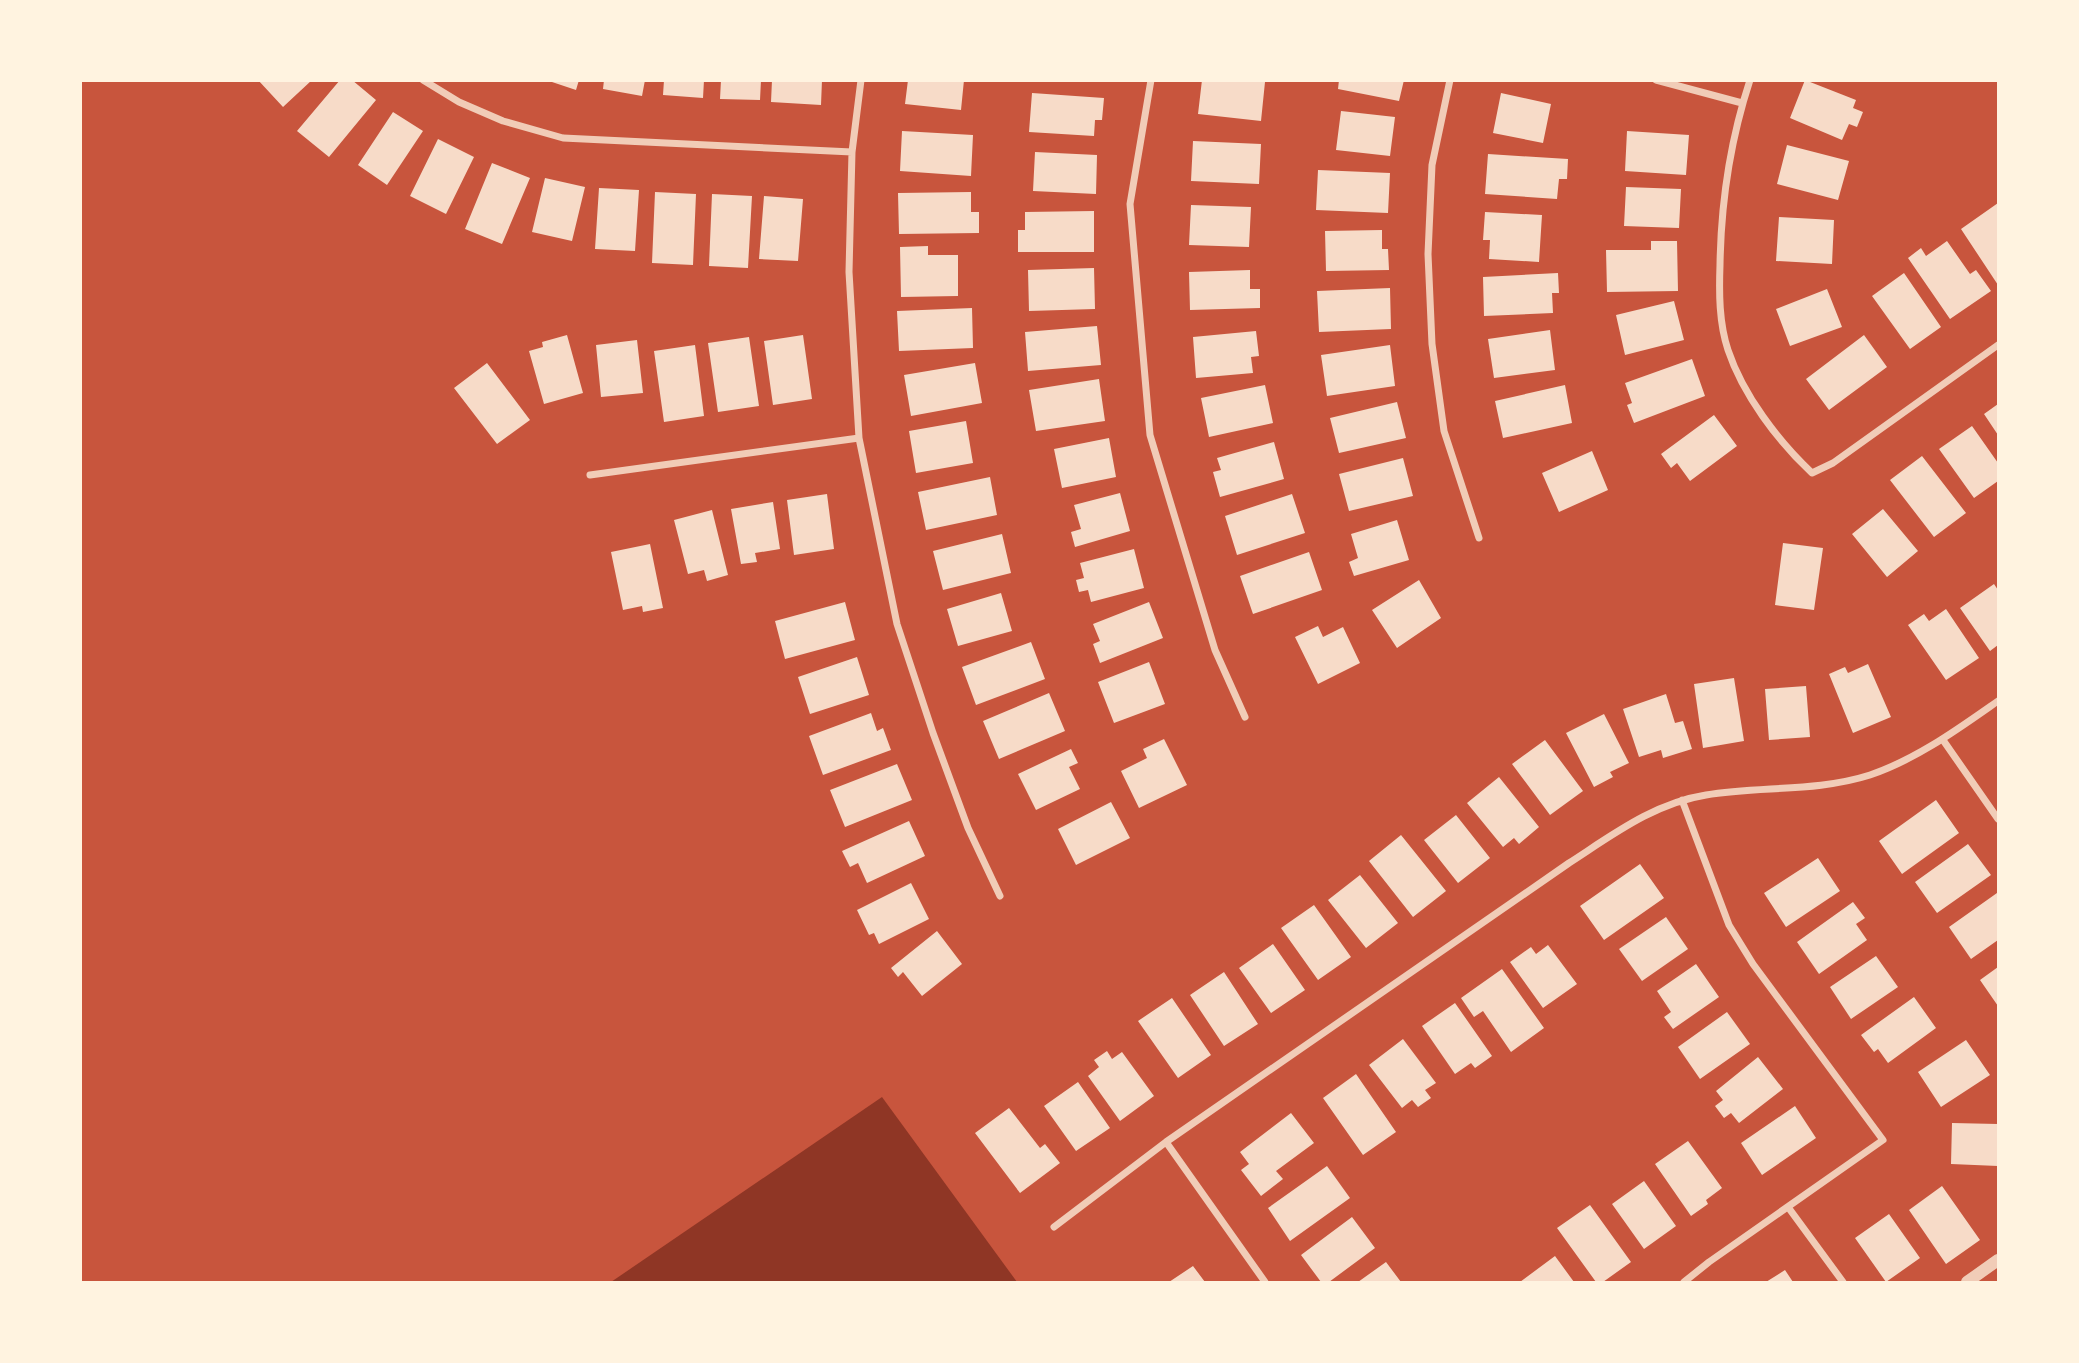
<svg xmlns="http://www.w3.org/2000/svg" width="2079" height="1363" font-family="Raleway,sans-serif">
<rect width="100%" height="100%" fill="#c8553d"/>
<!-- water -->
<path fill="#8f3625" d="M 882,1097 L 1017,1282 L 611,1282 Z"/>
<!-- building -->
<path fill="#f7dbc8" d="M 258,80 L 312,80 L 283,107 Z
M 340,80 L 352,80 L 376,100 L 329,157 L 297,131 Z
M 546,80 L 579,80 L 576,90 Z
M 604,80 L 645,80 L 642,96 L 603,89 Z
M 664,80 L 704,80 L 703,98 L 663,95 Z
M 721,80 L 761,80 L 760,100 L 720,99 Z
M 772,80 L 822,80 L 821,105 L 771,102 Z
M 908,80 L 964,80 L 961,110 L 905,104 Z
M 1202,80 L 1265,82 L 1261,121 L 1198,114 Z
M 1339,80 L 1404,80 L 1399,101 L 1338,89 Z
M 1805,80 L 1856,100 L 1853,108 L 1863,112 L 1857,127 L 1849,124 L 1842,140 L 1790,118 Z
M 1032,93 L 1104,98 L 1102,120 L 1095,120 L 1094,136 L 1029,132 Z
M 1501,93 L 1551,104 L 1543,143 L 1493,133 Z
M 1341,111 L 1395,117 L 1390,156 L 1336,150 Z
M 393,112 L 423,131 L 387,185 L 358,165 Z
M 902,131 L 973,135 L 971,176 L 900,171 Z
M 1627,131 L 1689,135 L 1686,175 L 1625,171 Z
M 438,139 L 474,157 L 446,214 L 410,196 Z
M 1193,141 L 1261,144 L 1259,184 L 1191,181 Z
M 1787,145 L 1849,161 L 1838,200 L 1777,184 Z
M 1035,152 L 1097,155 L 1096,194 L 1033,191 Z
M 1488,154 L 1568,159 L 1567,179 L 1559,179 L 1557,199 L 1485,194 Z
M 492,163 L 530,178 L 502,244 L 465,229 Z
M 1318,170 L 1390,173 L 1388,213 L 1316,210 Z
M 545,178 L 585,187 L 572,241 L 532,232 Z
M 1626,187 L 1681,189 L 1679,228 L 1624,226 Z
M 599,188 L 639,190 L 635,251 L 595,249 Z
M 655,192 L 696,194 L 693,265 L 652,263 Z
M 971,192 L 971,212 L 979,212 L 979,233 L 899,234 L 898,193 Z
M 712,194 L 752,196 L 748,268 L 709,266 Z
M 764,196 L 803,199 L 798,261 L 759,259 Z
M 1998,203 L 1998,285 L 1961,229 Z
M 1191,205 L 1251,207 L 1249,247 L 1189,245 Z
M 1094,211 L 1094,252 L 1018,252 L 1018,230 L 1025,230 L 1025,212 Z
M 1485,212 L 1542,215 L 1539,262 L 1489,259 L 1490,240 L 1483,240 Z
M 1779,217 L 1834,220 L 1832,264 L 1776,261 Z
M 1382,230 L 1382,249 L 1388,249 L 1389,270 L 1326,271 L 1325,231 Z
M 1651,241 L 1677,241 L 1678,291 L 1607,292 L 1606,250 L 1651,250 Z
M 1947,241 L 1970,274 L 1976,270 L 1991,291 L 1950,319 L 1908,258 L 1921,248 L 1926,256 Z
M 928,246 L 928,255 L 958,255 L 958,296 L 901,297 L 900,247 Z
M 1094,268 L 1095,309 L 1029,311 L 1028,270 Z
M 1250,270 L 1250,289 L 1260,289 L 1260,308 L 1190,310 L 1189,272 Z
M 1558,273 L 1559,293 L 1552,293 L 1553,313 L 1484,316 L 1483,277 Z
M 1904,273 L 1941,327 L 1910,349 L 1872,296 Z
M 1390,288 L 1391,329 L 1319,332 L 1317,291 Z
M 1827,289 L 1842,327 L 1790,346 L 1776,309 Z
M 1674,301 L 1684,340 L 1625,355 L 1616,315 Z
M 972,308 L 973,348 L 899,351 L 897,311 Z
M 1097,326 L 1101,365 L 1028,371 L 1025,332 Z
M 1550,330 L 1555,370 L 1494,378 L 1488,339 Z
M 1256,331 L 1259,356 L 1251,357 L 1253,373 L 1196,378 L 1193,337 Z
M 567,335 L 583,393 L 544,404 L 529,351 L 543,347 L 542,342 Z
M 803,335 L 812,399 L 773,405 L 764,341 Z
M 1864,335 L 1887,367 L 1829,410 L 1806,379 Z
M 749,337 L 759,406 L 718,412 L 708,343 Z
M 637,340 L 643,393 L 601,397 L 596,345 Z
M 695,345 L 704,416 L 664,422 L 654,351 Z
M 1390,345 L 1395,386 L 1327,396 L 1321,355 Z
M 1692,359 L 1705,396 L 1634,423 L 1627,405 L 1632,403 L 1625,383 Z
M 487,363 L 530,420 L 497,444 L 454,388 Z
M 975,363 L 982,403 L 911,416 L 904,375 Z
M 1099,379 L 1105,421 L 1036,431 L 1029,390 Z
M 1265,385 L 1273,423 L 1209,437 L 1201,398 Z
M 1565,385 L 1572,423 L 1503,438 L 1495,401 Z
M 1397,402 L 1406,438 L 1339,453 L 1330,418 Z
M 1998,404 L 1998,435 L 1984,414 Z
M 1714,415 L 1737,446 L 1690,481 L 1677,463 L 1671,468 L 1661,454 Z
M 966,421 L 973,463 L 916,473 L 909,431 Z
M 1972,426 L 1998,463 L 1998,481 L 1974,498 L 1939,449 Z
M 1109,438 L 1116,477 L 1062,488 L 1054,449 Z
M 1274,442 L 1284,479 L 1220,497 L 1213,472 L 1221,470 L 1217,458 Z
M 1592,451 L 1608,490 L 1559,512 L 1542,473 Z
M 1922,456 L 1966,513 L 1934,537 L 1890,480 Z
M 1403,458 L 1413,496 L 1349,511 L 1339,474 Z
M 990,477 L 997,515 L 926,530 L 918,492 Z
M 1120,493 L 1130,531 L 1075,547 L 1071,532 L 1081,529 L 1074,505 Z
M 827,494 L 834,549 L 794,555 L 787,500 Z
M 1292,494 L 1305,533 L 1237,555 L 1225,516 Z
M 773,502 L 780,549 L 755,553 L 757,562 L 741,564 L 731,509 Z
M 1883,509 L 1918,551 L 1887,577 L 1852,534 Z
M 712,510 L 728,575 L 707,581 L 704,570 L 688,574 L 674,520 Z
M 1397,520 L 1409,560 L 1354,576 L 1349,562 L 1358,558 L 1351,534 Z
M 1002,534 L 1011,573 L 943,590 L 933,551 Z
M 1783,543 L 1823,548 L 1814,610 L 1775,605 Z
M 650,544 L 663,608 L 643,612 L 642,606 L 623,610 L 611,552 Z
M 1134,549 L 1144,588 L 1091,602 L 1088,590 L 1079,592 L 1076,580 L 1084,578 L 1080,563 Z
M 1309,552 L 1322,590 L 1253,614 L 1240,576 Z
M 1419,580 L 1441,618 L 1397,648 L 1372,610 Z
M 1994,584 L 1998,590 L 1998,645 L 1990,651 L 1960,608 Z
M 1001,593 L 1012,631 L 958,646 L 947,609 Z
M 845,602 L 855,640 L 785,659 L 775,621 Z
M 1149,602 L 1163,638 L 1100,663 L 1093,644 L 1100,641 L 1093,624 Z
M 1946,609 L 1979,658 L 1946,680 L 1908,625 L 1924,614 L 1929,621 Z
M 1318,626 L 1323,637 L 1343,627 L 1360,663 L 1318,684 L 1295,637 Z
M 1031,642 L 1045,679 L 976,705 L 962,667 Z
M 857,657 L 869,695 L 810,714 L 798,677 Z
M 1149,662 L 1165,704 L 1114,723 L 1098,682 Z
M 1868,664 L 1891,717 L 1853,733 L 1829,674 L 1845,667 L 1848,673 Z
M 1734,678 L 1744,741 L 1703,748 L 1694,684 Z
M 1806,686 L 1810,737 L 1769,740 L 1765,689 Z
M 1049,693 L 1065,731 L 999,759 L 983,721 Z
M 1666,694 L 1675,723 L 1683,721 L 1692,749 L 1663,758 L 1661,750 L 1639,757 L 1623,709 Z
M 871,713 L 877,731 L 883,728 L 891,750 L 823,775 L 809,736 Z
M 1604,714 L 1629,763 L 1610,772 L 1613,777 L 1594,787 L 1566,733 Z
M 1164,739 L 1187,785 L 1139,808 L 1121,771 L 1147,758 L 1143,749 Z
M 1545,740 L 1583,791 L 1550,815 L 1512,764 Z
M 1071,749 L 1078,763 L 1069,767 L 1080,789 L 1036,810 L 1018,774 Z
M 897,764 L 912,800 L 845,827 L 830,790 Z
M 1499,777 L 1539,827 L 1519,844 L 1514,838 L 1503,847 L 1467,803 Z
M 1936,800 L 1959,833 L 1902,874 L 1879,841 Z
M 1111,802 L 1130,838 L 1076,865 L 1058,829 Z
M 1456,815 L 1490,858 L 1458,883 L 1424,840 Z
M 909,821 L 925,856 L 867,883 L 858,863 L 850,867 L 842,851 Z
M 1401,835 L 1446,891 L 1413,917 L 1369,861 Z
M 1968,844 L 1991,875 L 1937,913 L 1915,882 Z
M 1818,858 L 1840,891 L 1786,927 L 1764,893 Z
M 1640,864 L 1664,898 L 1604,940 L 1580,906 Z
M 1360,875 L 1398,923 L 1366,948 L 1328,900 Z
M 911,883 L 929,919 L 879,944 L 874,933 L 869,935 L 857,910 Z
M 1997,893 L 1998,940 L 1971,959 L 1949,927 Z
M 1853,902 L 1865,918 L 1856,924 L 1867,940 L 1819,974 L 1797,942 Z
M 1314,905 L 1351,957 L 1318,980 L 1281,928 Z
M 1666,917 L 1688,949 L 1642,981 L 1619,949 Z
M 937,931 L 962,964 L 922,996 L 903,972 L 898,977 L 891,968 Z
M 1273,944 L 1305,990 L 1271,1013 L 1239,968 Z
M 1548,945 L 1577,984 L 1543,1008 L 1510,962 L 1531,947 L 1536,954 Z
M 1876,956 L 1898,987 L 1851,1019 L 1830,987 Z
M 1696,964 L 1719,997 L 1673,1029 L 1664,1017 L 1671,1012 L 1657,991 Z
M 1998,967 L 1998,1006 L 1980,980 Z
M 1502,969 L 1544,1028 L 1511,1052 L 1483,1011 L 1474,1017 L 1461,998 Z
M 1224,972 L 1258,1024 L 1224,1046 L 1190,995 Z
M 1914,997 L 1936,1028 L 1888,1063 L 1878,1049 L 1874,1052 L 1861,1035 Z
M 1172,998 L 1211,1055 L 1178,1078 L 1138,1021 Z
M 1455,1003 L 1492,1056 L 1475,1068 L 1471,1063 L 1455,1074 L 1422,1026 Z
M 1727,1012 L 1750,1044 L 1700,1079 L 1678,1047 Z
M 1403,1039 L 1436,1083 L 1425,1090 L 1431,1098 L 1418,1107 L 1412,1100 L 1402,1108 L 1369,1065 Z
M 1966,1040 L 1990,1075 L 1941,1107 L 1918,1072 Z
M 1107,1051 L 1112,1059 L 1122,1052 L 1154,1096 L 1120,1121 L 1088,1076 L 1099,1067 L 1094,1060 Z
M 1758,1057 L 1783,1089 L 1739,1123 L 1731,1113 L 1724,1118 L 1715,1106 L 1723,1100 L 1716,1091 Z
M 1356,1074 L 1396,1132 L 1363,1155 L 1323,1098 Z
M 1078,1082 L 1110,1128 L 1076,1151 L 1044,1106 Z
M 1795,1106 L 1816,1138 L 1762,1175 L 1741,1143 Z
M 1009,1108 L 1040,1148 L 1045,1144 L 1060,1163 L 1020,1193 L 975,1133 Z
M 1291,1113 L 1314,1143 L 1276,1171 L 1283,1179 L 1261,1196 L 1241,1170 L 1249,1164 L 1240,1152 Z
M 1952,1123 L 1998,1124 L 1998,1166 L 1951,1164 Z
M 1688,1141 L 1722,1188 L 1706,1200 L 1708,1204 L 1691,1216 L 1655,1164 Z
M 1327,1166 L 1350,1198 L 1290,1241 L 1268,1208 Z
M 1644,1181 L 1676,1226 L 1644,1249 L 1612,1204 Z
M 1942,1186 L 1980,1240 L 1946,1264 L 1909,1210 Z
M 1590,1205 L 1631,1262 L 1603,1282 L 1596,1282 L 1557,1228 Z
M 1889,1214 L 1920,1258 L 1886,1282 L 1855,1238 Z
M 1352,1217 L 1375,1248 L 1329,1282 L 1321,1282 L 1301,1255 Z
M 1555,1256 L 1574,1282 L 1520,1282 Z
M 1386,1262 L 1401,1282 L 1358,1282 Z
M 1193,1266 L 1205,1282 L 1169,1282 Z
M 1785,1270 L 1793,1282 L 1766,1282 Z"/>
<g fill="none" stroke-linecap="round" stroke-linejoin="round">
<!-- minor -->
<path stroke="#f1ccb7" stroke-width="7" d="M 423,80 L 459,102 L 503,121 L 563,138 L 852,152
M 861,80 L 852,152 L 849,272 L 859,438 L 897,624 L 933,733 L 968,828 L 1000,896
M 1151,80 L 1130,204 L 1150,435 L 1215,650 L 1245,717
M 1450,80 L 1432,165 L 1428,254 L 1432,344 L 1444,431 L 1479,538
M 1656,80 L 1742,103
M 1750,80 C 1730,141 1721,201 1720,265 C 1719,293 1719,323 1728,350 C 1743,395 1778,441 1812,473 L 1833,463 L 1998,345
M 590,475 L 859,438
M 1943,740 L 1998,819
M 1682,800 L 1729,925 L 1753,964 L 1883,1140 L 1709,1262 L 1684,1282
M 1166,1142 L 1265,1282
M 1788,1207 L 1843,1282
M 1054,1227 L 1166,1142 L 1569,863 C 1611,836 1654,803 1706,795 C 1759,786 1817,792 1870,775 C 1917,759 1958,729 1998,701"/>
<!-- tertiary -->
<path stroke="#f1ccb7" stroke-width="12" d="M 1967,1282 L 1998,1260"/>
</g>
<!-- border -->
<rect width="2079" height="1363" fill="none" stroke="#fff3e0" stroke-width="164"/>
</svg>
